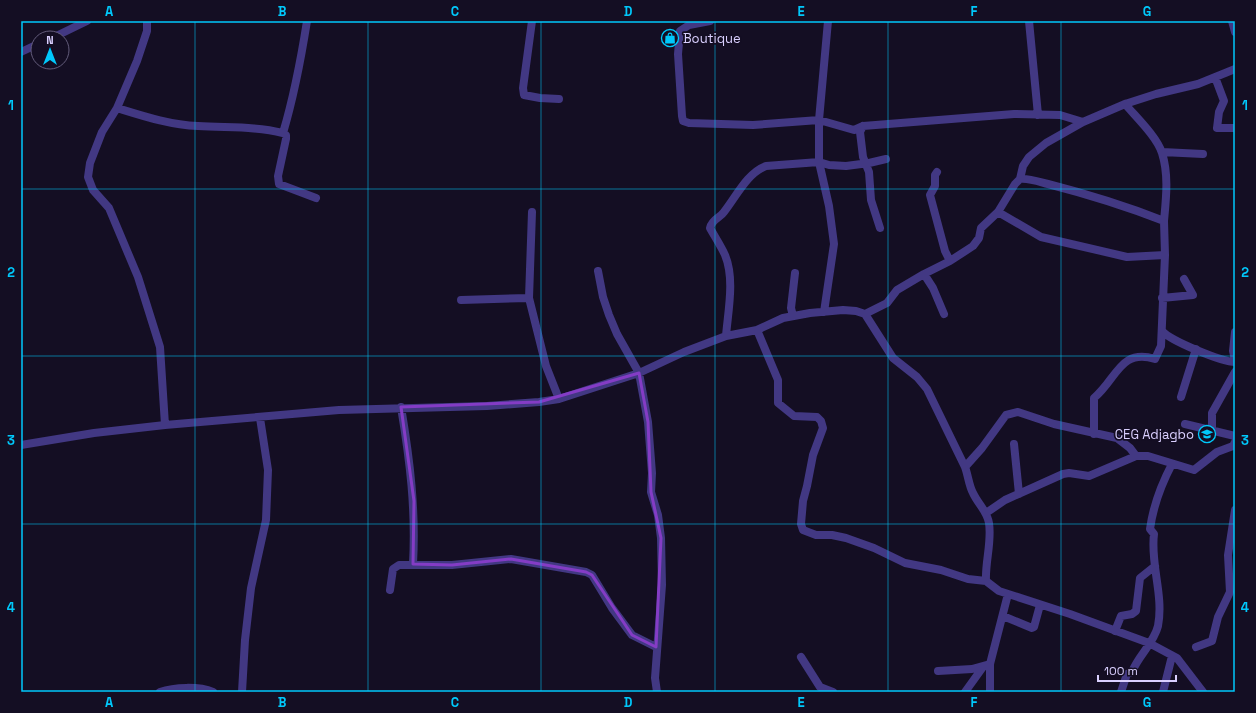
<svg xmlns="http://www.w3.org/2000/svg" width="1256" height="713" font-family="'Space Grotesk',sans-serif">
<rect width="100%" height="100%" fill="#140e23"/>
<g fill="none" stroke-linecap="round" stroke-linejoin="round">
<!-- minor -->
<path stroke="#423883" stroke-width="8" d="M 147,21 L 147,31 L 137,61 L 117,108 L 102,132 L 90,163 L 88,177 L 93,190 L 109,208 L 138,277 L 160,347 L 165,425
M 532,21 L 523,88 L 524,95 L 540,98 L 559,99
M 710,21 L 689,25 L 680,31 L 678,54 L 682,116 L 683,121 L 689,123 L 753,125 L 819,120 L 854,130 L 863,126 L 1014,114 L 1060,115 L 1083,122
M 1029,21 L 1038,115
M 1232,21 L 1235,32
M 52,38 L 87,21
M 21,52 L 38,44
M 1215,77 L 1224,101 L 1219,112 L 1217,128 L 1235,128
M 117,108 C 143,116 170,125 198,126 C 227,128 255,126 283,133 L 286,135 L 286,139 L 278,176 L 279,184 L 316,198
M 863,126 L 860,132 L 863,157 L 869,172 L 871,200 L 880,228
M 283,133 C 294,96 301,59 307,21
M 1162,152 L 1203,154
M 937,172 L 935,175 L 935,186 L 930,195 L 945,251 L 950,261
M 1020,179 C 1029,178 1040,182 1048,184 C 1087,194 1126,206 1164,221 C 1166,199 1169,175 1162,153 C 1157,137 1136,117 1125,104
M 532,212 L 529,298 L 546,366 L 559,399
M 998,212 L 1041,237 L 1127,257 L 1165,255
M 598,271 L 603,297 L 609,315 L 617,334 L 639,373 L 648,422 L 652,473 L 651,492 L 658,515 L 661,538 L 662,585 L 655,678 L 657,692
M 924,274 L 933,288 L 944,314
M 1162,298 L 1193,295 L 1184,279
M 461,300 L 529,298
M 824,312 L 834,244 L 829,206 L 819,162 L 819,120 L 828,21
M 865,314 L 893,358 L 917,377 L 927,389 L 965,467
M 793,316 L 791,308 L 795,273
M 757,330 L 778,380 L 778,403 L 794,416 L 817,417 L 821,421 L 823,428 L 813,455 L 807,486 L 803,501 L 801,524 L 803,530 L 816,535 L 832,535 L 846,538 L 874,548 L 905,563 L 941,570 L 968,579 L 986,581 L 999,591 L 1070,614 L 1149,643 L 1177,658 L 1203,692
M 1162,331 C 1171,341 1222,362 1235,362
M 1235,332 L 1233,351 L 1235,360
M 726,336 C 728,311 735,279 725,255 C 721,246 715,237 710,228 C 712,219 720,218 724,212 C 736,197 747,173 766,166 L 819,162 L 829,165 L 846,166 L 869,163 L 886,159
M 1181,397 L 1196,349
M 401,407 C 410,461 416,510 413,564
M 1185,424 L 1235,436
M 1212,430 L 1212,413 L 1235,372
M 1094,434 L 1094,398 C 1117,379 1120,348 1155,359 L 1161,346 L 1165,255 L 1164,221
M 1014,444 L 1019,494
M 21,445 L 94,433 L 165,425 L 339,410 L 487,406 L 539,402 L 559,399 L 639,373 L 684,352 L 726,336 L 757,330 L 783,318 L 810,313 L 843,310 L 856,311 L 865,314 L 887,303 L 897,290 L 924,274 L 950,261 L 973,246 L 979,238 L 981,228 L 998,212 L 1015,184 L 1020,179 L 1023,166 L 1029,157 L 1046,143 L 1083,122 L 1125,104 L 1156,94 L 1198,84 L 1235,69
M 986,513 L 1005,500 L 1063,474 L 1069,473 L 1089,476 L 1136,456 L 1148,456 L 1194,470 L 1217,452 L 1233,446 L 1235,442
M 986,581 C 985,562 992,542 989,523 C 987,511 978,504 973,493 C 969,486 968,475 965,467 L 982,448 L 1006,415 L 1018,412 L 1054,424 L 1117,438 L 1130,448 L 1136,456
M 390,590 L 393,569 L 399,565 L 452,565 L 511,559 L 586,572 L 592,575 L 612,608 L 632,635 L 656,647
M 1003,616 L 1032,628 L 1034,627 L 1040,605
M 1115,631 L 1121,616 L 1132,614 L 1136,611 L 1140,578 L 1155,566
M 1196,647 L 1212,641 L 1218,617 L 1230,592 L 1228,555 L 1235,510
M 801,657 L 820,687 L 833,692
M 938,671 L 972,669 L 990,664
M 160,692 C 174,687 199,686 213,692
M 242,692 L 245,640 L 251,588 L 266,520 L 268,470 L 260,418
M 965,692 L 983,667
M 990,692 L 990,664 L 1008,594
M 1121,692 L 1127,674 L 1132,672 C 1138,656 1154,643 1158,626 C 1164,595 1150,564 1154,534 L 1150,529 C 1153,507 1161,485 1172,464
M 1163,692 L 1172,656"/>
</g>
<!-- marked area -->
<path fill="none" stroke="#843cc5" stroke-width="3" stroke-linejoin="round" d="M 639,373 L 648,422 L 651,492 L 661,538 L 656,647 L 632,635 L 592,575 L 586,572 L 511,559 L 452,565 L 413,564 L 414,501 L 401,407 L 539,402 Z"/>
<!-- grid -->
<path fill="none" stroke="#00c8fb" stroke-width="1" stroke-opacity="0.55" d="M 195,21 L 195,692M 368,21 L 368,692M 541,21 L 541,692M 715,21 L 715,692M 888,21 L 888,692M 1061,21 L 1061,692M 21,189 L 1235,189M 21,356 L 1235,356M 21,524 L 1235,524"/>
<!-- icons -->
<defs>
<g id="shop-ring" transform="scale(0.9)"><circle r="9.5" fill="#140e23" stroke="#00c8fb" stroke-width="1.5"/><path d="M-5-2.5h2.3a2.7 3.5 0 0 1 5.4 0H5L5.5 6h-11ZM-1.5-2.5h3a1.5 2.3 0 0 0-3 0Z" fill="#00c8fb"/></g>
<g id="school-ring" transform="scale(0.9)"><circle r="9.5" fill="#140e23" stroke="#00c8fb" stroke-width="1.5"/><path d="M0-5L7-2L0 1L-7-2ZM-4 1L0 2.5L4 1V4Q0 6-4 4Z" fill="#00c8fb"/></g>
</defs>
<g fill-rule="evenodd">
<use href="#shop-ring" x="670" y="38"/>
<use href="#school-ring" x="1207" y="434"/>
</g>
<g text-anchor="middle" stroke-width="3.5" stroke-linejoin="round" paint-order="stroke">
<!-- poi labels -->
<g font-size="13" fill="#dad0ff" stroke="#140e23" text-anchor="start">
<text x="683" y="43">Boutique</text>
<text x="1194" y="439" text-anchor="end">CEG Adjagbo</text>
</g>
</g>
<!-- border -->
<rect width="1256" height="713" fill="none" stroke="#140e23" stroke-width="44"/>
<!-- north arrow -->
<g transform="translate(50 50)"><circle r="19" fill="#140e23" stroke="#635c7b"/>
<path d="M0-3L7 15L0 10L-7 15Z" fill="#00c8fb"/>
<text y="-6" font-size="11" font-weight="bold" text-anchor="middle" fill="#dad0ff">N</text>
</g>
<!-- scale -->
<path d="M1098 675v6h78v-6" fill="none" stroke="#dad0ff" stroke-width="2"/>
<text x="1104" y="675" font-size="12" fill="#dad0ff" stroke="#140e23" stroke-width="3" paint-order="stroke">100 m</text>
<rect x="22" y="22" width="1212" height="669" fill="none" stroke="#00c8fb" stroke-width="1.5"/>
<g font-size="13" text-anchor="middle" font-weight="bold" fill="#00c8fb">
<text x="109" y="16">A</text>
<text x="282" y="16">B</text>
<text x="455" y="16">C</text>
<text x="628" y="16">D</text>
<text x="801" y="16">E</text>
<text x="974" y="16">F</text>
<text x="1147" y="16">G</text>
<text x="11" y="110">1</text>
<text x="1245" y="110">1</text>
<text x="11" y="277">2</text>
<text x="1245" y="277">2</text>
<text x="11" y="445">3</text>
<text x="1245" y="445">3</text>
<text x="11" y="612">4</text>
<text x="1245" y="612">4</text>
<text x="109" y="707">A</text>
<text x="282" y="707">B</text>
<text x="455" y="707">C</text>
<text x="628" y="707">D</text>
<text x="801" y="707">E</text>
<text x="974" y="707">F</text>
<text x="1147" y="707">G</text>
</g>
</svg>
